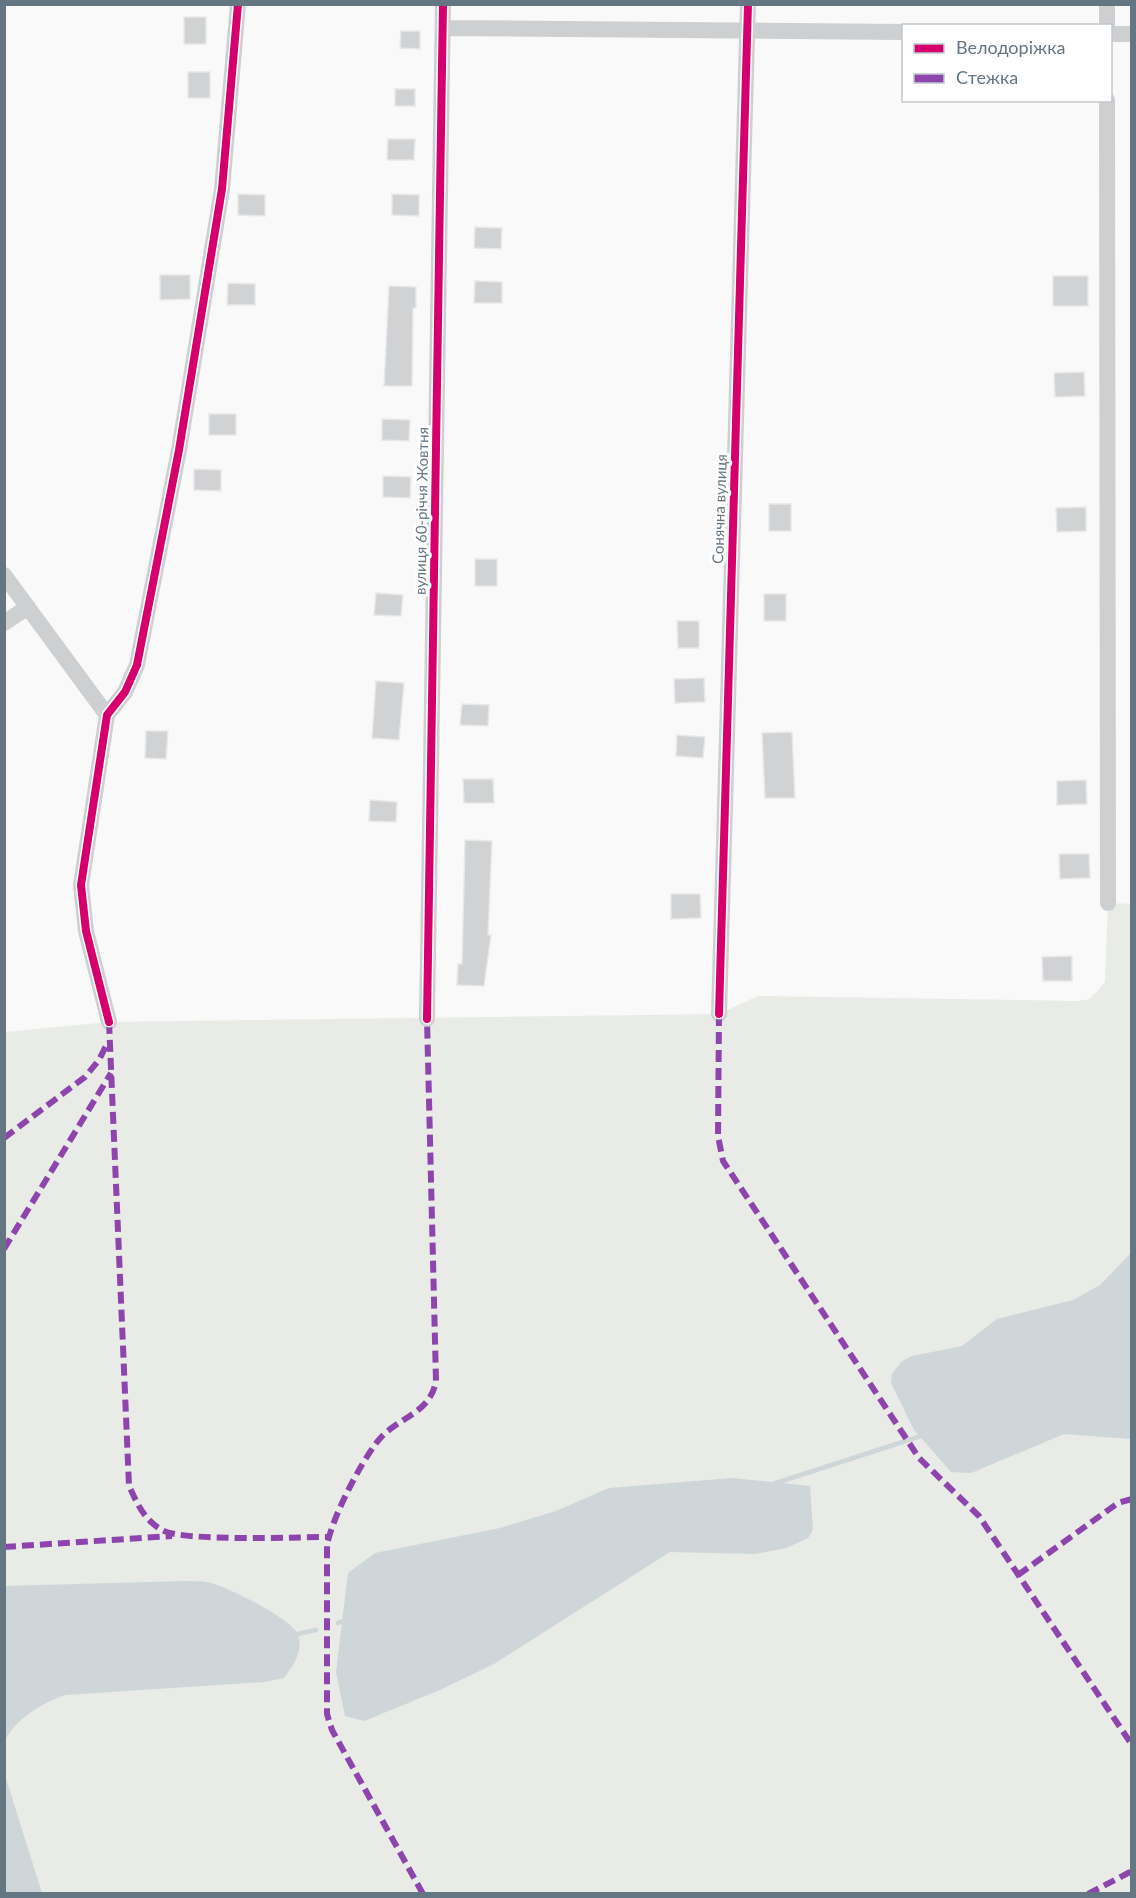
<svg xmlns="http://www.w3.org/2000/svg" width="1136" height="1898" font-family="Lato,sans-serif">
<rect width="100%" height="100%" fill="#f9f9f9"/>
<!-- green -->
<path fill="#e8ebe6" d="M 1108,903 L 1131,904 L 1131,1893 L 5,1894 L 5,1032 L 109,1022 L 719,1014 L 758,996 L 1078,1001 L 1090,999 L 1105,982 Z"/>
<!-- water -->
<path fill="#ced6d9" d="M 1131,1253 L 1131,1439 L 1064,1434 L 971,1473 L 951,1472 L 914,1430 L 891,1383 L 892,1374 L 902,1361 L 912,1356 L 962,1346 L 997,1319 L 1073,1300 L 1100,1285 Z
M 732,1478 L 810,1486 L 813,1530 L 808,1538 L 786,1548 L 755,1554 L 670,1552 L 494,1664 L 440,1690 L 364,1721 L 345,1716 L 336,1672 L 348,1573 L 375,1553 L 500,1528 L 556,1511 L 609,1488 Z
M 184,1581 C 193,1581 203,1581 211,1583 C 229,1588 293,1619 298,1635 C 304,1650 293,1666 284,1678 L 264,1682 L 65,1695 C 41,1704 18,1717 5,1740 L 5,1586 Z
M 4,1772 L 42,1893 L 5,1893 Z"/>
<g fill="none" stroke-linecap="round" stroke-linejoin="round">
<!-- stream -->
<path stroke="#ced6d9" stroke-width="4.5" d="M 773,1484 L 924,1435
M 338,1623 L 347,1620
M 293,1635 L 316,1630"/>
</g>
<!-- building -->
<path fill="#d0d2d3" stroke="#e8e8e8" stroke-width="1.5" d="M 184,17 L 206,17 L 206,44 L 184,44 Z
M 401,31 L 420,31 L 420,49 L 400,48 Z
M 188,72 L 210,72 L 210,98 L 188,98 Z
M 395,89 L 415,89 L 415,106 L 395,106 Z
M 388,139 L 415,139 L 414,160 L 387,160 Z
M 238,194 L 265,195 L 265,216 L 238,215 Z
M 392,194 L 419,195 L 419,216 L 392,215 Z
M 475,227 L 502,228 L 501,249 L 474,248 Z
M 160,275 L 190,275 L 190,299 L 160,300 Z
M 1053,276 L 1088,276 L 1088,306 L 1053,306 Z
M 475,281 L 502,282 L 502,303 L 474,303 Z
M 228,283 L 255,284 L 255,305 L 227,305 Z
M 389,286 L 416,287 L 416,308 L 413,308 L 412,386 L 384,386 Z
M 1084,372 L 1085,396 L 1055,397 L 1054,373 Z
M 209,414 L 236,414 L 236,435 L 209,435 Z
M 382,419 L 410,420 L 409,441 L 382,440 Z
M 194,469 L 221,470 L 221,491 L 194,490 Z
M 383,476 L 411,477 L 410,498 L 383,497 Z
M 769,504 L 791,504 L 791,531 L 769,531 Z
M 1086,507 L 1086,531 L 1057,532 L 1056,508 Z
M 475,559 L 497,559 L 497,586 L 475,586 Z
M 376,593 L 403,595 L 401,616 L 374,615 Z
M 764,594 L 786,594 L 786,621 L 764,621 Z
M 677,621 L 699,621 L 699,648 L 678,648 Z
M 704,678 L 705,702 L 675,703 L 674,679 Z
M 376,681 L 404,683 L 399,740 L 372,738 Z
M 462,704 L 489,705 L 488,726 L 460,725 Z
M 146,731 L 168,731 L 166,759 L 145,758 Z
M 792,732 L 795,798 L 765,798 L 762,733 Z
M 677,735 L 705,737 L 703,758 L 676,756 Z
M 463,779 L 493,779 L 494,803 L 464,803 Z
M 1086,780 L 1087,804 L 1057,805 L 1057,781 Z
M 370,800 L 397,802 L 396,822 L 369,821 Z
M 465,840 L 492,841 L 488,935 L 491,935 L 484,986 L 457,985 L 458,964 L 462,964 Z
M 1059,854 L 1089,854 L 1090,878 L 1060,879 Z
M 671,894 L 700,894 L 701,918 L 671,919 Z
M 1072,956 L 1072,981 L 1043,981 L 1042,957 Z"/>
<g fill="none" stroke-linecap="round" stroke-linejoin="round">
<!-- minor -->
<path stroke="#cecfd0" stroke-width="16" d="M 1107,26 L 1107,4
M 443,28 L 904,32
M 1110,34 L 1132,34
M 1107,100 L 1108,903
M 4,575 L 107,715
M 4,623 L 28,607
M 719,1014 L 748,4
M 427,1019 L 443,4
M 109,1022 L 86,931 L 81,885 L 107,715 L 125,692 L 137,665 L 179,450 L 222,189 L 238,4"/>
<!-- quiet -->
<path stroke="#8e44ad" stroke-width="6" stroke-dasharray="12 6" stroke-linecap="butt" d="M 719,1014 L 718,1136 L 723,1161 L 919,1458 L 979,1516 L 1132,1745
M 109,1022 L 129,1486 C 137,1503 144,1520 162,1530 C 183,1542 297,1537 329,1537
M 4,1138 L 85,1077 L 99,1060 L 108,1042
M 4,1249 L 111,1073
M 4,1547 L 172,1536
M 1018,1575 L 1118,1503 L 1132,1499
M 423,1894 L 332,1730 L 327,1714 L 327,1545 C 333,1516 359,1466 377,1442 C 396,1417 430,1415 436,1381 L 427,1019
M 1088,1894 L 1132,1871"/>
<!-- cycleway casing -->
<g stroke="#fff" stroke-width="11">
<path id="cycleway" d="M 719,1014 L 748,4
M 427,1019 L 443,4
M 109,1022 L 86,931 L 81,885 L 107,715 L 125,692 L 137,665 L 179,450 L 222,189 L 238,4"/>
</g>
<!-- cycleway -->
<use href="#cycleway" stroke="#d6006c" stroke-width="8"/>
</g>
<g text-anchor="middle" stroke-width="6" stroke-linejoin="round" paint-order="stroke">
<!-- street labels -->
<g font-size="15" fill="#657683" stroke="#fff">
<text transform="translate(720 509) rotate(-88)" y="5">Сонячна вулиця</text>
<text transform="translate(422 511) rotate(-89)" y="5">вулиця 60-річчя Жовтня</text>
</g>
</g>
<!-- border -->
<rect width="1136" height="1898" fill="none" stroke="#657683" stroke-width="12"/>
<!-- legend -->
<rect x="902" y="24" width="210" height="78" fill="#ffffff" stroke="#c1c8cd" stroke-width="1.5"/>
<rect x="914" y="44" width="30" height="9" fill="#d6006c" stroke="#c1c8cd" stroke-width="1.5"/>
<text x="956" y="54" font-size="18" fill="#657683">Велодоріжка</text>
<rect x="914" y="74" width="30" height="9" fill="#8e44ad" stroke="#c1c8cd" stroke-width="1.5"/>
<text x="956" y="84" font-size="18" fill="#657683">Стежка</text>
</svg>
